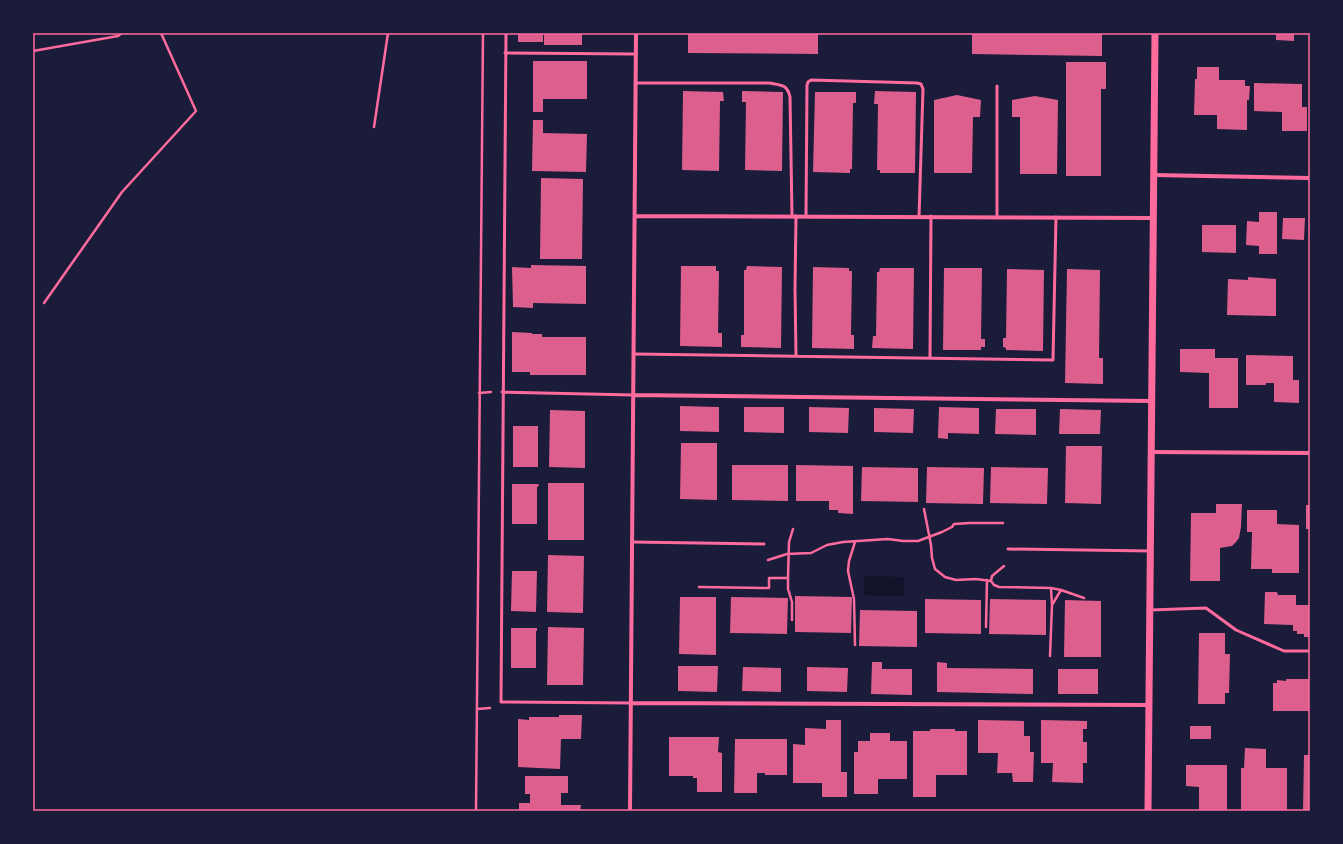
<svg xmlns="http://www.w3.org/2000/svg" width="1343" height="844" font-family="Commissioner,sans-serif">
<rect width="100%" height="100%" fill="#1b1b3a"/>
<!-- water -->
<path fill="#12122b" d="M 864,576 L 904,577 L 904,596 L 864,595 Z"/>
<!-- building -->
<path fill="#dd5f8e" d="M 518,33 L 543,33 L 543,42 L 518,42 Z
M 544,33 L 582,33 L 582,45 L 544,45 Z
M 688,33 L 818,33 L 818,54 L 688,53 Z
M 972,33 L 1102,33 L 1102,56 L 972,54 Z
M 1276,33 L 1294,33 L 1294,41 L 1276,40 Z
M 533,61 L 587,61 L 587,99 L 543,99 L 543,112 L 533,112 Z
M 1066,62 L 1106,62 L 1106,89 L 1101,89 L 1101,176 L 1066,176 Z
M 1197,67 L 1219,67 L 1219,80 L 1245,80 L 1245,86 L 1250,86 L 1249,100 L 1247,100 L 1247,130 L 1217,129 L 1217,115 L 1194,115 L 1195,79 L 1197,79 Z
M 1254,83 L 1302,84 L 1302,107 L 1307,107 L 1307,131 L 1282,131 L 1282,112 L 1254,111 Z
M 683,91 L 723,92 L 724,101 L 720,101 L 719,171 L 682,170 Z
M 742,91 L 783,92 L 782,171 L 745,170 L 746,102 L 742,102 Z
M 875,91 L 916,92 L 915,173 L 880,173 L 880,170 L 877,170 L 878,104 L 874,104 Z
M 815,92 L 856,92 L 856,103 L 853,103 L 852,169 L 850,169 L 850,173 L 813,172 Z
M 957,95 L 981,100 L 980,117 L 973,117 L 972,173 L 934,173 L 934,100 Z
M 1035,96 L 1058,100 L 1057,174 L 1020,174 L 1020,117 L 1012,117 L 1012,100 Z
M 533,120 L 543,120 L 543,133 L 587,134 L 586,172 L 532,171 Z
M 541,178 L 583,179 L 582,259 L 540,259 Z
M 1259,212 L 1277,212 L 1277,254 L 1259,254 L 1259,246 L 1246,245 L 1247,221 L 1259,222 Z
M 1283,218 L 1305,218 L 1304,240 L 1282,239 Z
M 1202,225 L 1236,225 L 1236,253 L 1202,252 Z
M 531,265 L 586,266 L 586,304 L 533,303 L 533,308 L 513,307 L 512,267 L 531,268 Z
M 681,266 L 716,266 L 716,271 L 719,271 L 718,333 L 722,333 L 722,347 L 680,346 Z
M 747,266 L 782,267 L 781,348 L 741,347 L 741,335 L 744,335 L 744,270 L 746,270 Z
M 813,267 L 849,268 L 849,271 L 852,271 L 851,335 L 854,335 L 854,349 L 812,348 Z
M 880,268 L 914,268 L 913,349 L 872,348 L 873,336 L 876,336 L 877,272 L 879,272 Z
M 944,268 L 982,268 L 981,339 L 985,339 L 985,347 L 981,347 L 981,350 L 943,350 Z
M 1007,269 L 1044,270 L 1043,351 L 1006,350 L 1006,348 L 1003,347 L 1003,338 L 1006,338 Z
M 1067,269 L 1100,270 L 1099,358 L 1103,358 L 1103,384 L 1065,383 Z
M 1248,277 L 1276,279 L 1276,316 L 1227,315 L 1228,279 L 1248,280 Z
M 512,332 L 532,333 L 532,334 L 542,334 L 542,337 L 586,337 L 586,375 L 530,375 L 530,372 L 512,372 Z
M 1180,349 L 1215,349 L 1215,358 L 1238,358 L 1238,408 L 1209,408 L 1209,373 L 1180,372 Z
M 1246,355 L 1293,356 L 1293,380 L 1299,380 L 1299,403 L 1274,402 L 1274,383 L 1266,383 L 1266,385 L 1246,385 Z
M 680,406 L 719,407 L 719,432 L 680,431 Z
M 744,407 L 784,407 L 784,433 L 744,432 Z
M 809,407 L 849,408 L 848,433 L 809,432 Z
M 939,407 L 979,408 L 979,434 L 948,433 L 948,439 L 938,438 Z
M 874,408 L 914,409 L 913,433 L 874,432 Z
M 996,409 L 1036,409 L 1036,435 L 995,434 Z
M 1060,409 L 1101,410 L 1100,434 L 1059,434 Z
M 550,410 L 585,411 L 585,468 L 549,467 Z
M 513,426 L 538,426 L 538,467 L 513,467 Z
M 681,443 L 717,443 L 717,500 L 680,499 Z
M 1066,446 L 1102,446 L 1101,504 L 1065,503 Z
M 732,465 L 788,465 L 788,501 L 732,500 Z
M 796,465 L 853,466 L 853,514 L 838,513 L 838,510 L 829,510 L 829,501 L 796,501 Z
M 862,467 L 918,468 L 918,502 L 861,501 Z
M 927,467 L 984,468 L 983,504 L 926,503 Z
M 991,467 L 1048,468 L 1047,504 L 990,503 Z
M 548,483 L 584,483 L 584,540 L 548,540 Z
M 512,484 L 539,484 L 538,487 L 537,487 L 537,524 L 512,524 Z
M 1216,504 L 1242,504 L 1241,527 L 1239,538 L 1236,542 L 1232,546 L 1220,548 L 1220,581 L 1190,581 L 1191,513 L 1216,513 Z
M 1306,505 L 1310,505 L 1310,529 L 1306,529 Z
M 1247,510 L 1277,510 L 1277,524 L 1299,525 L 1299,573 L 1272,573 L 1272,569 L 1251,569 L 1252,532 L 1247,532 Z
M 548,555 L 584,556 L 583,613 L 547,612 Z
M 512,571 L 537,571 L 536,612 L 511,611 Z
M 1265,592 L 1277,592 L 1278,595 L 1296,595 L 1296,605 L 1310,605 L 1310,637 L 1304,637 L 1304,634 L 1297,634 L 1297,631 L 1293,631 L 1293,625 L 1264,624 Z
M 795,596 L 852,597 L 851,633 L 795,632 Z
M 680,597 L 716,597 L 716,655 L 679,654 Z
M 731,597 L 788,598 L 787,634 L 730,633 Z
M 925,599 L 981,600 L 981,634 L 925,633 Z
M 990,599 L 1046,600 L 1046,635 L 989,634 Z
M 1065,600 L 1101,601 L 1101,657 L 1064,657 Z
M 860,610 L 917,611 L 917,647 L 859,646 Z
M 548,627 L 584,628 L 583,685 L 547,685 Z
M 511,628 L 537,628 L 537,631 L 536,631 L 536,668 L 511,668 Z
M 1199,633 L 1225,633 L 1225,654 L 1230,654 L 1229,693 L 1225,693 L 1225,704 L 1198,704 Z
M 872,662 L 882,662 L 882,669 L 912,669 L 912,695 L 871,694 Z
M 937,662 L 947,663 L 947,668 L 1033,669 L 1033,694 L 937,692 Z
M 678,666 L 718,666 L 717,692 L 678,691 Z
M 743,667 L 781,668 L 781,692 L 742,691 Z
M 807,667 L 848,668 L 847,692 L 807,691 Z
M 1058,669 L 1098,669 L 1098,694 L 1058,694 Z
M 1286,679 L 1310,679 L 1310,711 L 1273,711 L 1273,683 L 1277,683 L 1277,680 L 1286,681 Z
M 559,715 L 582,715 L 581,739 L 561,739 L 560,769 L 518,767 L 518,719 L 529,720 L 529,717 L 559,717 Z
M 826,720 L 841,720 L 841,772 L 847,772 L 847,797 L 822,797 L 822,783 L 793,783 L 793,744 L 805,745 L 805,728 L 826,729 Z
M 978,720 L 1024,721 L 1024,736 L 1030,736 L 1030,752 L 1034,752 L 1033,782 L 1013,782 L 1012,773 L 997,773 L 998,753 L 978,753 Z
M 1041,720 L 1087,721 L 1087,729 L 1083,729 L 1083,742 L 1087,742 L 1087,763 L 1083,763 L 1083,783 L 1052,782 L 1053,763 L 1041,763 Z
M 1190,726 L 1211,726 L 1211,739 L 1190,739 Z
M 930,729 L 955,729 L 955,731 L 967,731 L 967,775 L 936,775 L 936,797 L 913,797 L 913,731 L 930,731 Z
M 870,733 L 890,733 L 890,741 L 907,741 L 907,779 L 878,779 L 878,794 L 854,794 L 854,752 L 858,752 L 858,741 L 870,741 Z
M 669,737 L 719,737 L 718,752 L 722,753 L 722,792 L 697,792 L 697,778 L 693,778 L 693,776 L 669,776 Z
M 735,739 L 787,739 L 787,775 L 765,775 L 765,773 L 757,773 L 757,793 L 734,793 Z
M 1245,748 L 1266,749 L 1266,768 L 1287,768 L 1287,811 L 1241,811 L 1241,768 L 1244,768 Z
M 1304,755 L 1310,755 L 1310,811 L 1303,811 Z
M 1186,765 L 1227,765 L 1227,811 L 1199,811 L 1199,787 L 1186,786 Z
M 525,776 L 568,776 L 568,793 L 561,793 L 561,805 L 581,805 L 580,811 L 519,811 L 519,803 L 530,803 L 530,794 L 525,794 Z"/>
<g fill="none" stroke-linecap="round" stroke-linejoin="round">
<!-- path -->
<path stroke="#ff6b9d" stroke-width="2.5" d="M 33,51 L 118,36 L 122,33
M 374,127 L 388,33
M 44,303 L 122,192 L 196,111 L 161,33
M 479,393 L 491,392
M 924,509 L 931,545 L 932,558 L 935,569 L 945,577 L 956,580 L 976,579 L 991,581 L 994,585 L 999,587 L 1051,588 L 1061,590 L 1084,598
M 855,542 L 849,561 L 848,571 L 854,599 L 855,645
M 768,560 L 787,554 L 811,553 L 827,545 L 843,542 L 888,539 L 903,541 L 918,541 L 942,532 L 952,527 L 954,524 L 970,523 L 1003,523
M 788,578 L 788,589 L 792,602 L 792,620
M 991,581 L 992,576 L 1004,566
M 699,587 L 769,588 L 769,578 L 788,578 L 789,542 L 793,529
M 1052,605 L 1061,590
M 986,627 L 987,580
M 1050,656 L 1052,605 L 1051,588
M 477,709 L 490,708
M 476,811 L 483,33"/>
<!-- service -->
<path stroke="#ff6b9d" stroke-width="3" d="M 506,33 L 501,702 L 631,703
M 505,53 L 636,54
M 636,83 L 769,83 C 781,85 787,84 790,97 L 792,216
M 997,86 L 997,217
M 806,216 L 807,85 L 808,82 L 811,80 L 917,83 L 921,84 L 923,89 L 919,217
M 634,354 L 1053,360 L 1056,217
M 796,356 L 795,289 L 796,216
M 930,358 L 931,216
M 502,392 L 633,395
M 632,542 L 764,544
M 1008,549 L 1150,551
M 1150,610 L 1206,608 L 1236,630 L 1284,651 L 1310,651"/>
<!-- minor -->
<path stroke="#ff6b9d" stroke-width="4" d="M 1154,175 L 1310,178
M 635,216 L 1153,218
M 633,395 L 1152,401
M 1151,452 L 1310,453
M 631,703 L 1149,705
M 630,811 L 636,33"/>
<!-- tertiary -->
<path stroke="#ff6b9d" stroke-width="7" d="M 1148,811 L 1155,33"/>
</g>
<!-- border -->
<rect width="1343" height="844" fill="none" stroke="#1b1b3a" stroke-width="68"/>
<rect x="34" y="34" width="1275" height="776" fill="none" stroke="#ff6b9d" stroke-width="1.5"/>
</svg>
